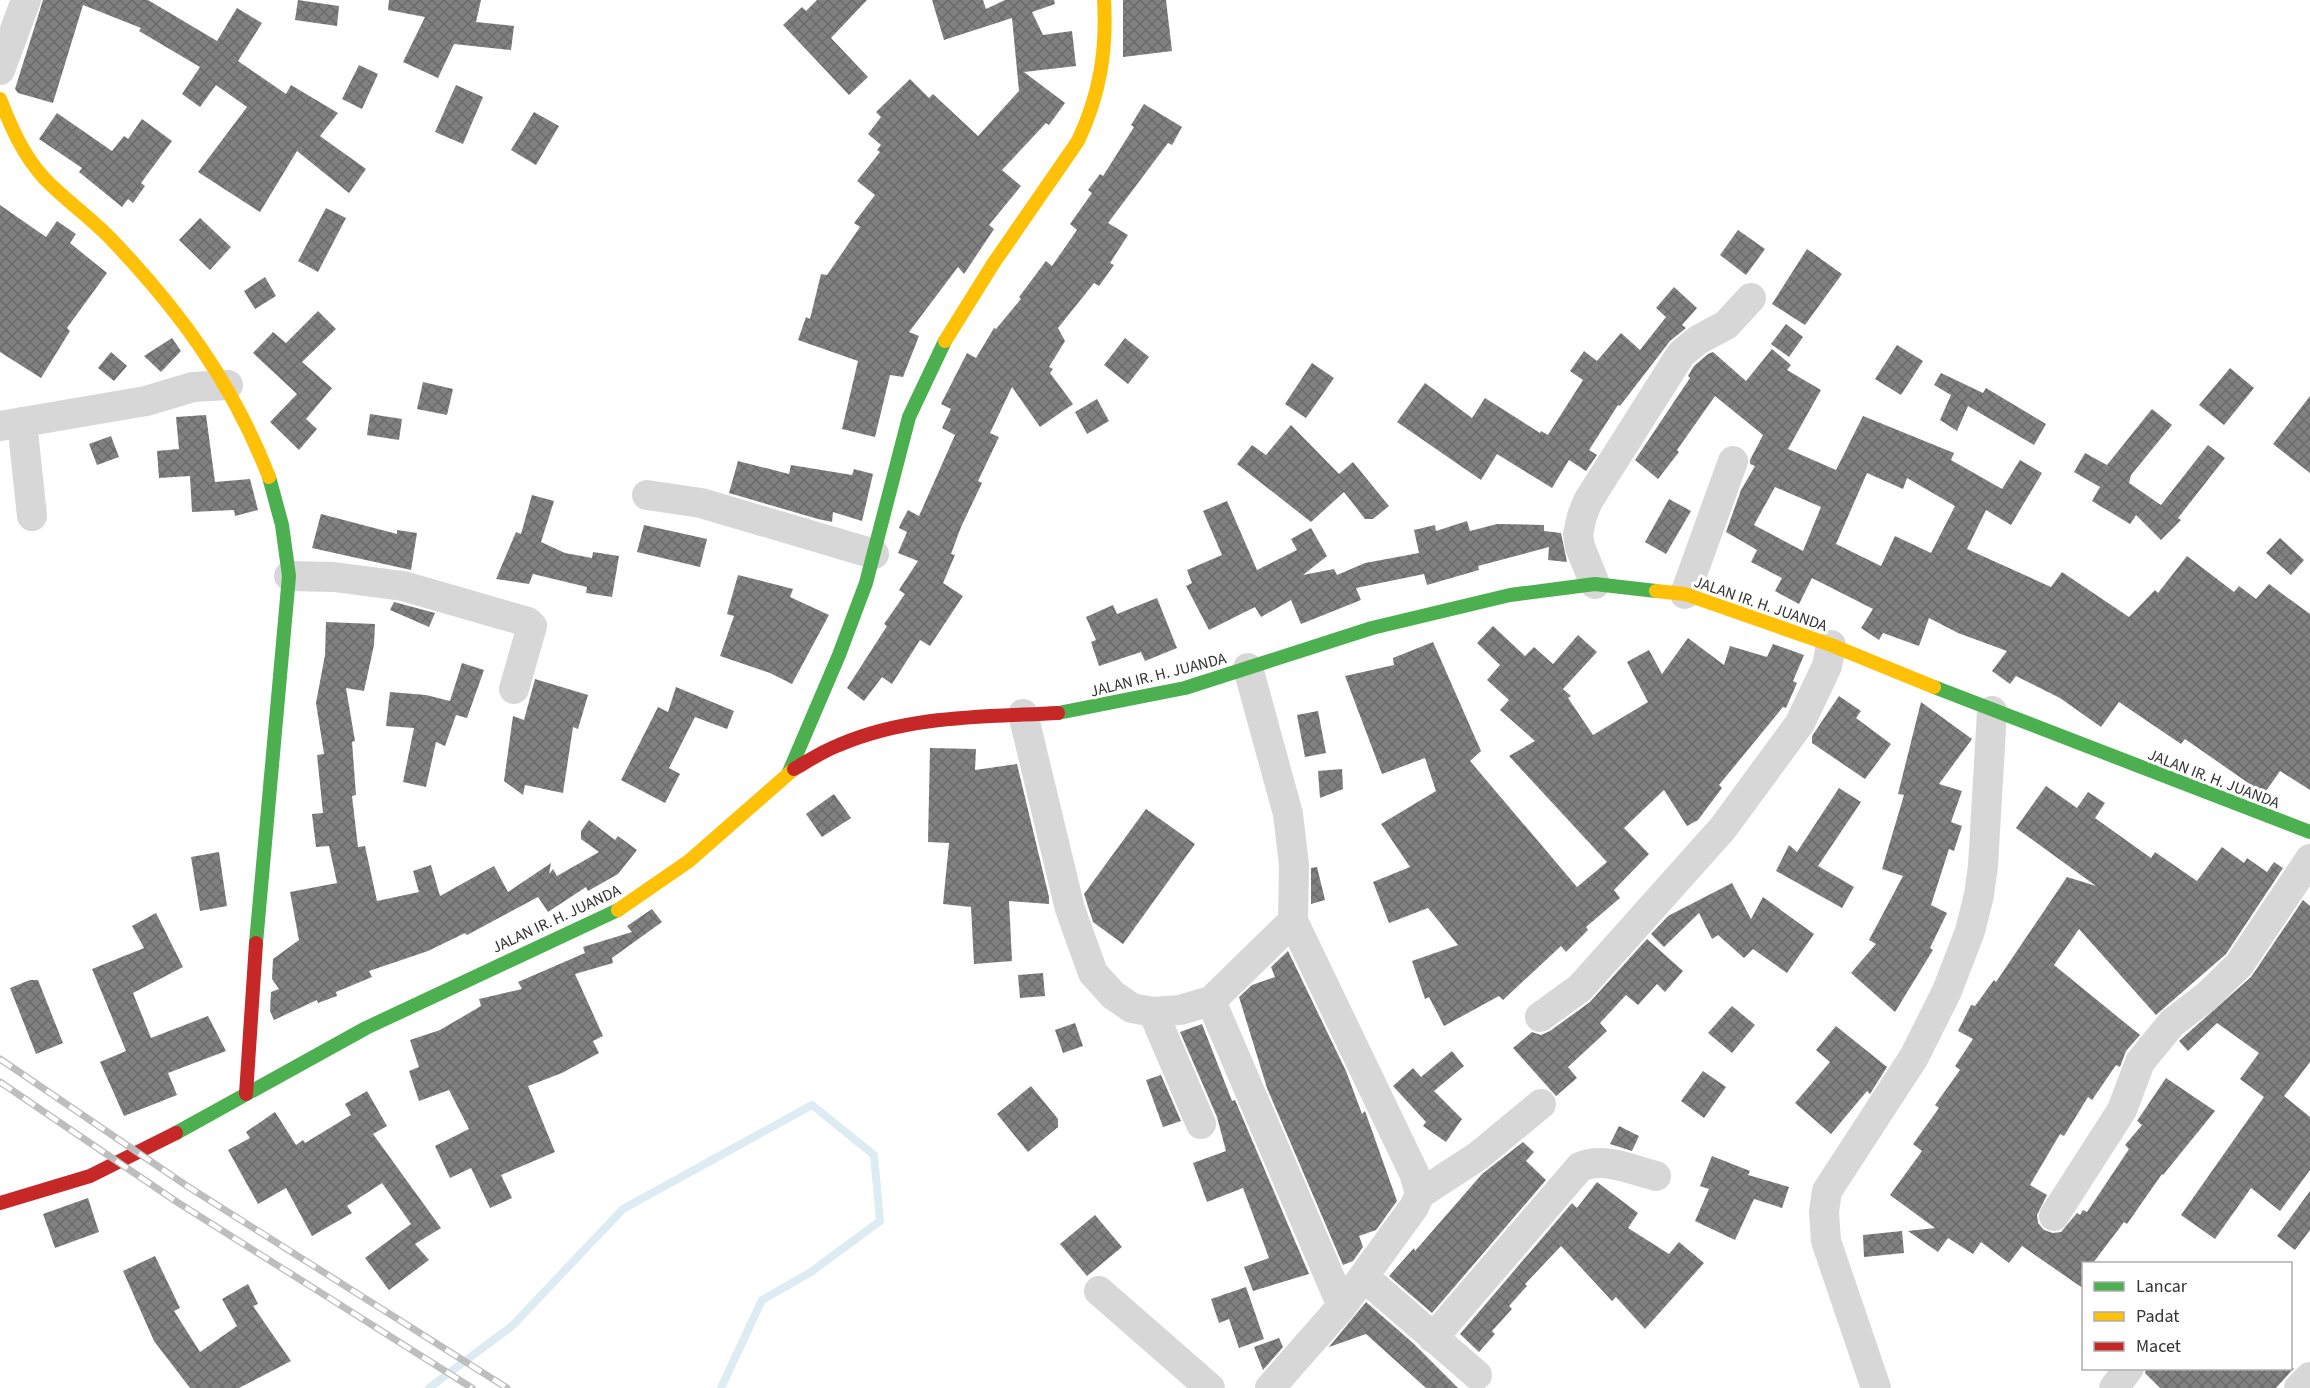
<svg xmlns="http://www.w3.org/2000/svg" width="2310" height="1388" font-family="'Source Sans 3',sans-serif">
<defs>
<pattern id="building-cross-hatch" width="8" height="8" patternUnits="userSpaceOnUse" patternTransform="scale(1.5)"><rect width="8" height="8" fill="#818181"/><path d="M0 0l8 8M0 8l8-8" fill="none" stroke="#6a6a6a"/></pattern>
</defs>
<rect width="100%" height="100%" fill="#fff"/>
<g fill="none" stroke-linecap="round" stroke-linejoin="round">
<!-- stream -->
<path stroke="#ddebf3" stroke-width="8" d="M 429,1388 L 512,1326 L 623,1209 L 812,1105 L 874,1155 L 880,1221 L 811,1272 L 762,1300 L 721,1388"/>
</g>
<!-- building -->
<path fill="url(#building-cross-hatch)" fill-rule="evenodd" d="M 43,0 L 148,0 L 217,41 L 237,8 L 262,23 L 238,61 L 286,94 L 291,85 L 338,113 L 320,136 L 366,169 L 349,193 L 297,151 L 260,212 L 198,172 L 247,107 L 216,85 L 200,107 L 182,94 L 200,67 L 139,31 L 141,28 L 83,5 L 53,103 L 18,93 L 15,89 Z
M 298,0 L 339,6 L 337,26 L 295,20 Z
M 389,0 L 481,0 L 476,22 L 514,26 L 511,50 L 454,44 L 438,78 L 403,62 L 425,17 L 388,10 Z
M 817,0 L 867,0 L 831,38 L 868,77 L 849,95 L 783,25 L 802,7 L 806,11 Z
M 932,0 L 983,0 L 986,9 L 1005,0 L 1054,0 L 1055,4 L 1032,12 L 1043,35 L 1072,31 L 1076,66 L 1024,72 L 1065,103 L 1049,125 L 1046,123 L 1002,170 L 1021,186 L 989,225 L 994,229 L 964,274 L 958,267 L 909,332 L 919,336 L 903,377 L 890,375 L 875,437 L 842,429 L 858,361 L 798,340 L 806,317 L 810,319 L 821,274 L 827,275 L 860,227 L 854,223 L 875,195 L 857,181 L 880,152 L 877,150 L 881,145 L 868,134 L 881,117 L 876,112 L 910,79 L 929,98 L 933,94 L 978,136 L 1019,91 L 1012,18 L 944,40 Z
M 1123,0 L 1166,0 L 1172,51 L 1123,57 Z
M 359,65 L 378,74 L 362,109 L 342,99 Z
M 456,85 L 483,97 L 463,144 L 435,132 Z
M 1144,104 L 1182,127 L 1172,145 L 1168,143 L 1108,223 L 1128,235 L 1110,263 L 1114,265 L 1099,286 L 1094,283 L 1058,328 L 1065,341 L 1049,367 L 1053,369 L 1050,373 L 1073,404 L 1040,427 L 1012,387 L 990,433 L 999,437 L 978,481 L 982,483 L 961,527 L 951,554 L 955,555 L 943,583 L 963,596 L 930,646 L 920,640 L 892,684 L 882,677 L 864,701 L 847,688 L 887,626 L 884,624 L 905,594 L 899,590 L 918,561 L 898,553 L 907,532 L 899,528 L 900,525 L 908,510 L 919,516 L 955,435 L 942,428 L 951,409 L 941,404 L 967,353 L 976,358 L 994,328 L 996,329 L 1021,299 L 1019,297 L 1046,261 L 1052,266 L 1077,230 L 1070,224 L 1092,193 L 1088,190 L 1100,174 L 1103,176 L 1134,127 L 1131,125 Z
M 534,112 L 559,126 L 536,165 L 511,150 Z
M 57,113 L 112,151 L 124,136 L 128,139 L 142,119 L 172,141 L 141,183 L 145,186 L 133,203 L 128,199 L 122,207 L 79,172 L 82,168 L 39,139 Z
M 0,205 L 46,237 L 57,221 L 76,234 L 70,243 L 107,273 L 67,328 L 70,331 L 41,378 L 0,352 Z
M 326,208 L 346,218 L 318,272 L 298,261 Z
M 200,218 L 231,247 L 210,270 L 179,240 Z
M 1738,230 L 1765,249 L 1746,275 L 1720,255 Z
M 1807,249 L 1842,274 L 1805,325 L 1772,304 Z
M 265,277 L 276,296 L 255,309 L 244,291 Z
M 1674,287 L 1697,308 L 1682,325 L 1686,328 L 1670,341 L 1620,406 L 1618,405 L 1589,450 L 1597,455 L 1586,471 L 1569,460 L 1552,488 L 1497,454 L 1481,480 L 1397,422 L 1425,383 L 1472,418 L 1485,398 L 1540,433 L 1541,431 L 1548,435 L 1583,380 L 1570,371 L 1584,351 L 1597,361 L 1621,333 L 1640,350 L 1666,317 L 1656,308 Z
M 318,311 L 336,329 L 302,362 L 332,388 L 306,419 L 317,429 L 299,450 L 270,422 L 297,394 L 253,353 L 273,332 L 286,343 Z
M 1786,324 L 1803,337 L 1789,357 L 1771,344 Z
M 172,338 L 181,351 L 161,372 L 144,356 Z
M 1125,338 L 1149,357 L 1128,384 L 1104,365 Z
M 1897,345 L 1923,361 L 1901,395 L 1875,379 Z
M 1772,349 L 1791,365 L 1787,370 L 1821,390 L 1788,449 L 1836,470 L 1863,416 L 1954,453 L 1951,460 L 2002,489 L 2020,460 L 2042,473 L 2011,525 L 1986,510 L 1967,549 L 2051,587 L 2062,572 L 2129,617 L 2155,590 L 2158,593 L 2187,556 L 2234,592 L 2239,586 L 2256,599 L 2269,584 L 2310,614 L 2310,790 L 2280,771 L 2264,794 L 2185,739 L 2181,744 L 2119,702 L 2101,727 L 2060,698 L 2016,676 L 2010,684 L 1992,671 L 2007,651 L 1958,633 L 1929,618 L 1919,646 L 1883,633 L 1879,640 L 1861,628 L 1873,609 L 1812,578 L 1799,604 L 1775,591 L 1782,578 L 1751,562 L 1757,550 L 1726,532 L 1741,490 L 1755,466 L 1750,464 L 1750,460 L 1763,435 L 1715,396 L 1677,450 L 1679,452 L 1658,479 L 1635,460 L 1690,378 L 1688,376 L 1694,366 L 1708,354 L 1713,352 L 1746,381 ZM 1867,473 L 1903,489 L 1907,478 L 1955,506 L 1931,553 L 1895,536 L 1881,566 L 1836,544 ZM 1775,487 L 1821,507 L 1803,551 L 1754,525 Z
M 111,352 L 127,366 L 114,381 L 98,368 Z
M 1312,363 L 1334,378 L 1306,418 L 1285,404 Z
M 2230,368 L 2254,388 L 2224,425 L 2199,405 Z
M 1941,373 L 1983,393 L 1986,388 L 2046,424 L 2034,445 L 1968,406 L 1957,431 L 1940,420 L 1951,395 L 1934,385 Z
M 423,382 L 453,389 L 447,415 L 417,409 Z
M 2310,396 L 2310,473 L 2273,444 Z
M 1097,399 L 1109,421 L 1087,434 L 1075,412 Z
M 2152,409 L 2172,425 L 2131,475 L 2129,483 L 2161,505 L 2208,445 L 2225,458 L 2178,518 L 2181,520 L 2161,540 L 2136,515 L 2130,524 L 2092,501 L 2100,487 L 2074,472 L 2085,453 L 2107,465 Z
M 370,414 L 402,419 L 399,440 L 367,435 Z
M 206,415 L 215,482 L 250,479 L 258,510 L 235,516 L 234,510 L 192,512 L 190,476 L 159,478 L 157,451 L 179,449 L 176,417 Z
M 1291,425 L 1339,474 L 1353,462 L 1389,506 L 1373,519 L 1365,519 L 1344,492 L 1311,522 L 1237,464 L 1252,445 L 1266,455 Z
M 111,436 L 119,457 L 97,465 L 89,444 Z
M 738,461 L 789,474 L 791,465 L 852,475 L 854,469 L 873,474 L 862,521 L 833,512 L 832,522 L 818,519 L 729,493 Z
M 532,495 L 554,501 L 541,542 L 565,553 L 592,558 L 593,552 L 619,556 L 612,597 L 586,593 L 587,587 L 533,574 L 529,584 L 496,579 L 516,532 L 521,534 Z
M 1669,499 L 1691,511 L 1666,554 L 1645,542 Z
M 1227,501 L 1257,570 L 1297,550 L 1291,539 L 1311,528 L 1327,556 L 1303,575 L 1334,569 L 1337,575 L 1365,563 L 1419,553 L 1414,530 L 1435,525 L 1436,531 L 1467,521 L 1470,531 L 1497,524 L 1544,525 L 1544,531 L 1561,533 L 1567,562 L 1548,560 L 1549,547 L 1478,566 L 1479,570 L 1427,585 L 1424,574 L 1356,588 L 1361,600 L 1301,624 L 1291,600 L 1261,617 L 1255,607 L 1209,630 L 1186,586 L 1192,583 L 1187,570 L 1222,555 L 1203,511 Z
M 321,514 L 397,534 L 397,530 L 417,533 L 411,570 L 312,548 Z
M 644,525 L 707,539 L 700,567 L 637,552 Z
M 2280,538 L 2304,560 L 2291,575 L 2266,553 Z
M 738,575 L 793,589 L 790,597 L 829,615 L 792,684 L 770,673 L 720,656 L 734,616 L 727,614 Z
M 1157,598 L 1177,648 L 1145,661 L 1141,652 L 1099,666 L 1091,642 L 1096,640 L 1086,617 L 1113,605 L 1117,614 Z
M 394,602 L 435,613 L 429,627 L 390,610 Z
M 326,622 L 375,624 L 374,645 L 364,691 L 346,688 L 355,741 L 352,742 L 356,795 L 352,796 L 358,847 L 365,846 L 377,901 L 419,892 L 413,871 L 431,865 L 440,896 L 494,866 L 508,892 L 551,863 L 549,874 L 553,869 L 557,876 L 599,852 L 581,839 L 581,831 L 589,820 L 615,840 L 618,836 L 637,850 L 618,874 L 588,891 L 586,887 L 548,912 L 538,897 L 467,935 L 465,933 L 428,951 L 369,971 L 372,977 L 336,992 L 337,996 L 318,1003 L 317,1000 L 274,1020 L 270,1011 L 271,992 L 279,989 L 272,979 L 273,959 L 299,940 L 290,892 L 337,883 L 329,846 L 316,847 L 312,814 L 323,813 L 317,755 L 324,754 L 316,703 L 325,655 Z
M 1493,626 L 1525,656 L 1534,647 L 1553,664 L 1578,635 L 1597,652 L 1563,689 L 1571,696 L 1568,698 L 1593,735 L 1648,702 L 1627,662 L 1649,650 L 1662,674 L 1688,638 L 1724,665 L 1730,646 L 1767,657 L 1773,644 L 1804,655 L 1793,681 L 1797,683 L 1786,708 L 1783,707 L 1719,785 L 1722,788 L 1698,820 L 1687,826 L 1664,790 L 1624,828 L 1649,854 L 1614,890 L 1620,898 L 1586,927 L 1588,930 L 1566,952 L 1561,946 L 1503,1000 L 1499,996 L 1444,1026 L 1429,997 L 1425,999 L 1412,961 L 1458,945 L 1428,908 L 1389,923 L 1373,882 L 1410,867 L 1381,824 L 1436,791 L 1425,758 L 1382,774 L 1345,676 L 1394,665 L 1393,658 L 1433,642 L 1481,751 L 1470,761 L 1577,887 L 1607,862 L 1509,756 L 1535,741 L 1500,710 L 1509,700 L 1487,680 L 1500,665 L 1477,643 Z
M 462,663 L 484,670 L 467,718 L 456,715 L 445,746 L 436,742 L 426,787 L 403,782 L 414,728 L 386,726 L 390,692 L 426,695 L 450,701 Z
M 535,679 L 588,695 L 578,729 L 573,727 L 563,793 L 525,785 L 523,795 L 504,781 L 513,716 L 524,720 Z
M 676,687 L 734,711 L 727,729 L 695,717 L 669,768 L 680,774 L 665,803 L 621,780 L 658,707 L 668,712 Z
M 1839,696 L 1861,711 L 1856,718 L 1891,744 L 1865,779 L 1812,743 L 1812,736 Z
M 1921,702 L 1972,739 L 1939,784 L 1962,791 L 1951,822 L 1962,826 L 1954,851 L 1949,849 L 1931,905 L 1947,913 L 1930,948 L 1933,950 L 1895,1012 L 1851,973 L 1876,944 L 1869,940 L 1903,876 L 1882,869 L 1904,795 L 1898,794 Z
M 1318,711 L 1326,753 L 1305,757 L 1297,715 Z
M 930,748 L 976,749 L 975,770 L 1017,764 L 1049,897 L 1049,904 L 1009,901 L 1012,961 L 974,964 L 971,907 L 943,904 L 949,843 L 928,842 Z
M 1342,769 L 1343,789 L 1320,798 L 1318,771 Z
M 2046,786 L 2077,808 L 2088,792 L 2105,803 L 2095,818 L 2151,858 L 2155,852 L 2197,881 L 2222,847 L 2244,863 L 2247,858 L 2267,872 L 2274,862 L 2283,868 L 2226,954 L 2156,1015 L 2079,929 L 2054,965 L 2140,1035 L 2126,1051 L 2120,1067 L 2116,1065 L 2092,1100 L 2088,1097 L 2064,1136 L 2060,1134 L 2030,1185 L 2047,1195 L 2037,1215 L 2038,1223 L 2044,1230 L 2053,1233 L 2061,1232 L 2077,1213 L 2080,1215 L 2083,1210 L 2087,1212 L 2129,1149 L 2125,1145 L 2142,1125 L 2137,1121 L 2166,1078 L 2215,1111 L 2163,1175 L 2162,1174 L 2127,1224 L 2124,1222 L 2093,1263 L 2084,1263 L 2084,1289 L 2022,1246 L 2009,1263 L 1981,1242 L 1973,1254 L 1948,1238 L 1938,1252 L 1908,1231 L 1935,1228 L 1890,1195 L 1922,1151 L 1913,1144 L 1939,1108 L 1935,1105 L 1960,1070 L 1955,1066 L 1973,1039 L 1958,1031 L 1971,1005 L 1975,1006 L 1994,980 L 1996,982 L 2067,877 L 2096,886 L 2016,828 Z
M 1839,788 L 1861,802 L 1818,866 L 1854,887 L 1842,908 L 1776,871 L 1789,845 L 1797,852 Z
M 834,794 L 851,818 L 822,837 L 806,814 Z
M 1146,809 L 1195,844 L 1123,944 L 1093,922 L 1084,894 Z
M 219,852 L 227,906 L 200,911 L 191,857 Z
M 1317,867 L 1325,900 L 1311,904 L 1311,868 Z
M 1732,883 L 1751,919 L 1763,897 L 1814,934 L 1787,973 L 1753,949 L 1744,958 L 1718,935 L 1712,939 L 1699,913 L 1664,947 L 1651,934 L 1668,916 Z
M 2303,900 L 2310,906 L 2310,1062 L 2284,1096 L 2310,1117 L 2310,1170 L 2280,1211 L 2251,1188 L 2215,1239 L 2181,1215 L 2264,1097 L 2240,1079 L 2259,1053 L 2217,1023 L 2188,1051 L 2179,1041 L 2251,977 Z
M 652,909 L 662,922 L 612,958 L 613,963 L 575,974 L 603,1036 L 593,1041 L 599,1053 L 562,1073 L 528,1086 L 555,1152 L 501,1175 L 512,1198 L 490,1208 L 471,1168 L 450,1178 L 435,1146 L 469,1129 L 449,1090 L 419,1101 L 409,1071 L 419,1067 L 410,1040 L 440,1030 L 481,1006 L 479,999 L 522,989 L 518,982 L 585,953 L 583,947 L 632,932 L 627,926 Z
M 156,913 L 183,967 L 133,993 L 151,1038 L 208,1016 L 226,1051 L 168,1073 L 177,1095 L 124,1116 L 100,1062 L 126,1051 L 92,969 L 144,948 L 132,926 Z
M 1647,939 L 1683,971 L 1665,992 L 1657,984 L 1638,1005 L 1626,995 L 1600,1023 L 1607,1031 L 1568,1067 L 1577,1078 L 1556,1096 L 1513,1048 L 1532,1032 L 1541,1035 L 1550,1031 L 1590,1002 Z
M 1288,951 L 1346,1071 L 1362,1114 L 1365,1111 L 1397,1201 L 1376,1230 L 1359,1236 L 1363,1247 L 1353,1261 L 1343,1265 L 1267,1088 L 1239,997 L 1252,985 L 1275,977 L 1271,967 Z
M 1043,973 L 1045,996 L 1020,998 L 1018,975 Z
M 30,980 L 38,980 L 63,1043 L 36,1054 L 10,988 Z
M 1732,1006 L 1755,1025 L 1732,1053 L 1708,1033 Z
M 1075,1023 L 1083,1046 L 1063,1053 L 1055,1030 Z
M 1202,1024 L 1232,1101 L 1235,1100 L 1309,1274 L 1253,1291 L 1244,1267 L 1269,1258 L 1243,1188 L 1207,1202 L 1193,1163 L 1226,1151 L 1217,1117 L 1180,1032 Z
M 1836,1026 L 1887,1067 L 1870,1094 L 1867,1091 L 1831,1134 L 1795,1103 L 1830,1062 L 1816,1050 Z
M 1452,1051 L 1464,1066 L 1434,1091 L 1462,1119 L 1446,1142 L 1423,1126 L 1426,1122 L 1393,1086 L 1413,1068 L 1421,1077 Z
M 1703,1071 L 1726,1087 L 1704,1118 L 1681,1101 Z
M 1161,1075 L 1181,1121 L 1163,1127 L 1146,1080 Z
M 1031,1086 L 1058,1119 L 1058,1127 L 1028,1152 L 997,1114 Z
M 367,1091 L 387,1126 L 373,1134 L 441,1228 L 415,1244 L 429,1260 L 389,1290 L 365,1258 L 411,1224 L 382,1183 L 347,1206 L 352,1213 L 312,1236 L 286,1188 L 258,1204 L 228,1150 L 250,1138 L 246,1132 L 275,1112 L 296,1145 L 303,1140 L 305,1143 L 351,1115 L 345,1104 Z
M 1619,1126 L 1639,1136 L 1632,1151 L 1610,1144 Z
M 1523,1142 L 1534,1152 L 1526,1161 L 1546,1180 L 1432,1313 L 1389,1276 L 1414,1248 L 1415,1251 L 1482,1174 Z
M 1712,1156 L 1750,1171 L 1748,1175 L 1789,1187 L 1782,1208 L 1754,1199 L 1735,1240 L 1695,1221 L 1709,1189 L 1700,1186 Z
M 1597,1182 L 1638,1213 L 1628,1228 L 1669,1254 L 1679,1242 L 1704,1263 L 1645,1329 L 1616,1297 L 1612,1301 L 1561,1246 L 1525,1284 L 1527,1286 L 1509,1306 L 1512,1309 L 1492,1331 L 1495,1334 L 1479,1352 L 1460,1334 L 1572,1203 L 1577,1208 Z
M 2310,1191 L 2310,1230 L 2295,1250 L 2277,1236 Z
M 88,1198 L 99,1232 L 55,1248 L 43,1214 Z
M 1095,1215 L 1122,1247 L 1087,1276 L 1060,1244 Z
M 1902,1231 L 1904,1253 L 1864,1257 L 1863,1235 Z
M 155,1256 L 180,1308 L 174,1311 L 200,1352 L 237,1326 L 222,1299 L 248,1284 L 258,1304 L 253,1306 L 291,1361 L 239,1388 L 190,1388 L 154,1341 L 123,1271 Z
M 1246,1287 L 1264,1339 L 1239,1348 L 1229,1319 L 1219,1323 L 1211,1299 Z
M 1366,1302 L 1413,1343 L 1458,1388 L 1426,1388 L 1366,1334 L 1329,1347 Z
M 1279,1338 L 1283,1347 L 1263,1370 L 1254,1347 Z
M 2146,1368 L 2294,1368 L 2276,1388 L 2160,1388 L 2145,1373 Z"/>
<g fill="none" stroke-linecap="round" stroke-linejoin="round">
<!-- street -->
<path stroke="#d7d7d7" stroke-width="30" d="M 0,70 L 26,0
M 22,422 L 32,516
M 0,426 L 146,401 L 193,387 L 228,385
M 647,495 L 701,503 L 874,554
M 289,576 L 334,577 L 403,586 L 528,622 L 532,626 L 514,689
M 1595,584 L 1580,547 L 1578,534 L 1582,516 L 1588,501 L 1681,354 L 1698,340 L 1726,325 L 1751,298
M 1685,594 L 1733,461
M 1248,668 L 1288,814 L 1294,865 L 1293,921 L 1414,1173 L 1420,1194 L 1414,1207 L 1342,1306 L 1270,1388
M 1023,714 L 1070,909 L 1093,973 L 1113,995 L 1132,1008 L 1153,1012 L 1180,1010 L 1211,1001 L 1293,921
M 1211,1001 L 1342,1306
M 1153,1012 L 1201,1124
M 1540,1017 L 1580,988 L 1723,828 L 1800,723 L 1827,666 L 1831,645
M 1420,1194 L 1478,1156 L 1541,1104
M 2054,1216 L 2122,1110 L 2140,1062 L 2172,1023 L 2207,996 L 2239,965 L 2310,859
M 1364,1277 L 1477,1375
M 1099,1291 L 1210,1388
M 1433,1338 L 1580,1167 C 1603,1156 1632,1170 1656,1176
M 1876,1388 L 1826,1241 L 1824,1212 L 1827,1191 L 1914,1057 L 1947,991 L 1970,931 L 1979,895 L 1983,866 L 1992,711
M 2114,1388 L 2129,1368
M 2299,1388 L 2310,1377"/>
<!-- fast -->
<path stroke="#4caf50" stroke-width="14" d="M 1934,687 L 2310,832
M 1058,713 L 1185,688 L 1372,628 L 1510,595 L 1595,584 L 1656,591
M 789,772 L 839,655 L 866,583 L 909,417 L 945,341
M 256,943 L 289,576 L 282,525 L 269,477
M 176,1133 L 366,1028 L 618,910"/>
<!-- slow -->
<path stroke="#ffc107" stroke-width="14" d="M 0,99 C 11,127 23,155 44,178 C 65,200 90,217 111,239 C 180,311 233,384 269,477
M 945,341 L 993,264 L 1078,141 C 1100,94 1107,51 1104,0
M 1656,591 L 1685,594 L 1831,645 L 1934,687
M 618,910 L 689,861 L 794,769"/>
<!-- jam -->
<path stroke="#c62828" stroke-width="14" d="M 794,769 C 808,761 823,751 839,745 C 909,715 984,717 1058,713
M 246,1094 L 256,943
M 0,1203 L 90,1176 L 176,1133"/>
<!-- rail casing -->
<g stroke="#bebebe" stroke-width="7">
<path id="rail" d="M 0,1059 L 187,1186 L 507,1388
M 0,1082 L 177,1202 L 472,1388"/>
</g>
<!-- rail -->
<use href="#rail" stroke="#fff" stroke-width="4.5" stroke-dasharray="14" stroke-linecap="butt"/>
</g>
<g text-anchor="middle" stroke-width="6" stroke-linejoin="round" paint-order="stroke">
<!-- street labels -->
<g font-size="16" fill="#333" stroke="#fff">
<text transform="translate(1761 603) rotate(19)" y="6">JALAN IR. H. JUANDA</text>
<text transform="translate(1158 674) rotate(-14)" y="6">JALAN IR. H. JUANDA</text>
<text transform="translate(2214 778) rotate(21)" y="6">JALAN IR. H. JUANDA</text>
<text transform="translate(556 918) rotate(-25)" y="6">JALAN IR. H. JUANDA</text>
</g>
</g>
<!-- legend -->
<rect x="2082" y="1262" width="210" height="108" fill="#ffffff" stroke="#adadad" stroke-width="1.5"/>
<rect x="2094" y="1282" width="30" height="9" fill="#4caf50" stroke="#adadad" stroke-width="1.5"/>
<text x="2136" y="1292" font-size="18" fill="#333333">Lancar</text>
<rect x="2094" y="1312" width="30" height="9" fill="#ffc107" stroke="#adadad" stroke-width="1.5"/>
<text x="2136" y="1322" font-size="18" fill="#333333">Padat</text>
<rect x="2094" y="1342" width="30" height="9" fill="#c62828" stroke="#adadad" stroke-width="1.5"/>
<text x="2136" y="1352" font-size="18" fill="#333333">Macet</text>
</svg>
